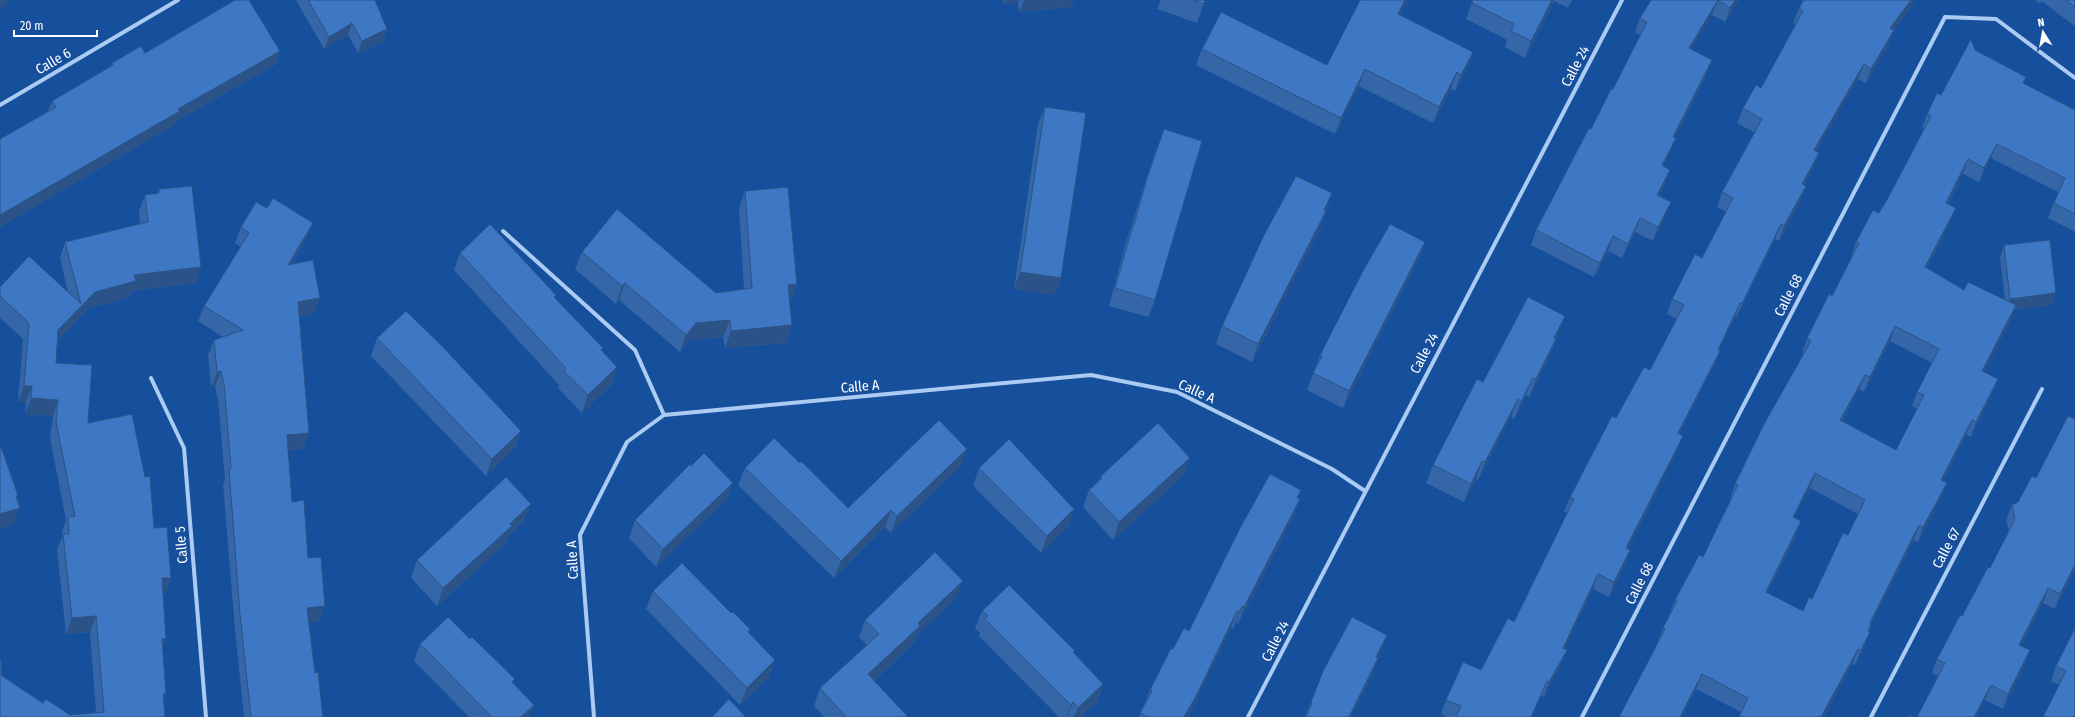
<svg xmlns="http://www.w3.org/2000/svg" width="2075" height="717" font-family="'Fira Sans Condensed',sans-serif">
<rect width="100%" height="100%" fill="#164f9c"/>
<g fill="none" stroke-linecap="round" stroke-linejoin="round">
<!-- minor -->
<path stroke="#accbf3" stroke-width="4" d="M 0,105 L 178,0
M 503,231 L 635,350 L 664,415
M 151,378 L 184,448 L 206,717
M 594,717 L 580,535 L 627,442 L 664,415 L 1091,375 L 1177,392 L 1332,469 L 1365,491
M 1248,717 L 1622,0
M 1582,717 L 1945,17 L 1996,19 L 2075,78
M 1871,717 L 2042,389"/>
</g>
<!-- wall -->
<path fill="#3566a8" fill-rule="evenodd" d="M 296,0 L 375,0 L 387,29 L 383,42 L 358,53 L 348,35 L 324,49 Z
M 1003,0 L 1074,0 L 1071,7 L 1019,12 L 1018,3 L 1003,4 Z
M 1161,0 L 1205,0 L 1197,23 L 1157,9 Z
M 1473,0 L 1572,0 L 1568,8 L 1554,1 L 1525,58 L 1505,47 L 1507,40 L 1466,19 Z
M 1651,0 L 1739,0 L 1725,22 L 1712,15 L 1691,49 L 1707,74 L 1675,138 L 1670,153 L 1663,166 L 1665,184 L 1659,196 L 1666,216 L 1653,241 L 1635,232 L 1622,258 L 1608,251 L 1594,277 L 1531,245 L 1536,230 L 1613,89 L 1640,35 L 1635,32 L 1640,18 Z
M 1801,0 L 1914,0 L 1911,7 L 1894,30 L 1889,44 L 1866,83 L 1858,79 L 1816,151 L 1814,167 L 1804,185 L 1806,186 L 1801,201 L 1779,241 L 1775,239 L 1736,318 L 1735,317 L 1719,350 L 1714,365 L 1679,434 L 1683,436 L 1677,451 L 1628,549 L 1630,550 L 1625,565 L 1609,597 L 1593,589 L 1564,649 L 1567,650 L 1561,665 L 1544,697 L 1541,695 L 1532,717 L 1447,717 L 1441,714 L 1446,700 L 1481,670 L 1514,622 L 1568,513 L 1564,512 L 1570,497 L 1616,418 L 1650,370 L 1677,319 L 1667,314 L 1672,299 L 1702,258 L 1726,212 L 1717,207 L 1722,192 L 1755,133 L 1737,123 L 1743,108 L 1761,88 L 1796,24 L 1793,23 L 1799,8 L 1803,1 Z
M 2035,0 L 2075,0 L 2075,26 L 2041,1 L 2040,4 Z
M 1400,15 L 1467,69 L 1455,91 L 1451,89 L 1433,123 L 1359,86 L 1335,134 L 1196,65 L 1202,49 L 1327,65 Z
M 1975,50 L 2024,84 L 2075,110 L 2075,232 L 2048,218 L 2058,192 L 1991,158 L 1979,182 L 1963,174 L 1948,204 L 1950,223 L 1927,268 L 1964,290 L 2005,299 L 2000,258 L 2004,245 L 2052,305 L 2014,310 L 2011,320 L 1984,372 L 1998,379 L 1992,394 L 1971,437 L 1966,435 L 1943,481 L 1947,483 L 1941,498 L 1918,542 L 1914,540 L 1871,624 L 1864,647 L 1855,665 L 1852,664 L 1824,717 L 1739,717 L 1741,712 L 1696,689 L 1657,643 L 1663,628 L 1669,615 L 1675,600 L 1703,557 L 1716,530 L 1731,499 L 1730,499 L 1735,484 L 1804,354 L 1802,353 L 1807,338 L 1832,296 L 1852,257 L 1851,257 L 1856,242 L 1879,213 L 1888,198 L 1924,130 L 1922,128 L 1927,114 ZM 1890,341 L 1932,363 L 1917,392 L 1912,406 L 1917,409 L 1896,450 L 1842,421 L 1859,389 L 1864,392 ZM 1810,488 L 1858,514 L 1848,535 L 1812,599 L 1803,611 L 1767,593 L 1796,536 L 1794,517 Z
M 280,51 L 275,65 L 175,122 L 174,125 L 0,227 L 0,139 L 48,111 L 52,101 L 111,67 L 112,63 L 145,53 Z
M 1045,107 L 1061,278 L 1055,295 L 1014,289 L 1038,124 Z
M 1157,147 L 1155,300 L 1148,317 L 1109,306 L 1126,242 L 1132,225 L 1141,195 Z
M 159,189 L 196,283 L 132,291 L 130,297 L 89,308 L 58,340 L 56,363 L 88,423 L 154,528 L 171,578 L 165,594 L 163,594 L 166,639 L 162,650 L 164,699 L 165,717 L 0,717 L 2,676 L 43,703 L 70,715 L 96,713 L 90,632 L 66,634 L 57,550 L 62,537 L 62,533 L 66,520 L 50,438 L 53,416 L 25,414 L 26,402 L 18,402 L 23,339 L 0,318 L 0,287 L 68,293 L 60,258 L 65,242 L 140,224 L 139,211 L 145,195 L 157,194 Z
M 745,191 L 791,301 L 790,301 L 786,343 L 725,348 L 723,337 L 690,340 L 680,352 L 619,300 L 616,304 L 575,269 L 582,252 L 716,293 L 744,289 L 739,208 Z
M 1332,193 L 1320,229 L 1252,362 L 1216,344 L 1222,326 Z
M 241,227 L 307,238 L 292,264 L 320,298 L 314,313 L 299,317 L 309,433 L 303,449 L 288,450 L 292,502 L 308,558 L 319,622 L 309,622 L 315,673 L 323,717 L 244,717 L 235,630 L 223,484 L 225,479 L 218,400 L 215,387 L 211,387 L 208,355 L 214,340 L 223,337 L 198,321 L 204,306 L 241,247 L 235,243 Z
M 1425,242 L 1419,259 L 1343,408 L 1307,390 L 1320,355 Z
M 460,253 L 555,299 L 602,352 L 617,367 L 611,385 L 582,413 L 558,388 L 559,385 L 454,270 Z
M 1559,333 L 1556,339 L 1550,356 L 1529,397 L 1526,395 L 1514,419 L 1511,416 L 1478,480 L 1476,479 L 1464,502 L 1426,483 L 1433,465 L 1483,382 Z
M 377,338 L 521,431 L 515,448 L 486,476 L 371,356 Z
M 800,463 L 848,508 L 961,466 L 891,533 L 885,527 L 834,578 L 738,485 L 745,468 Z
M 691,466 L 733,483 L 726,500 L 656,567 L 629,538 L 635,520 Z
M 979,468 L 1074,509 L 1068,527 L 1041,553 L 973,486 Z
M 1184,475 L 1113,540 L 1083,507 L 1089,490 L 1099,482 L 1101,476 Z
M 1298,498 L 1294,516 L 1238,624 L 1236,623 L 1233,629 L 1231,628 L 1188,717 L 1139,717 L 1143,707 L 1150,690 L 1173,649 L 1189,631 Z
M 2012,505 L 2075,569 L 2055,609 L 2043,603 L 2021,646 L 2025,665 L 2003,709 L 1985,700 L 1976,717 L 1917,717 L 1938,676 L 1932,673 L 1937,659 L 1990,568 L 2009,531 L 2006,520 Z
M 524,521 L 509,536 L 506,543 L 437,606 L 411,578 L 417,560 Z
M 653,591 L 731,613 L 750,629 L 749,633 L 775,660 L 769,677 L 740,705 L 646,609 Z
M 956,598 L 916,636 L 914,643 L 874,681 L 908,717 L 824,717 L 814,706 L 820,688 L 867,645 L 859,637 L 865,620 Z
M 982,611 L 1074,653 L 1103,684 L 1097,702 L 1080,717 L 1059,717 L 979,636 L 980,633 L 975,628 Z
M 2075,628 L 2075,717 L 2059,685 L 2051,681 L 2056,666 Z
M 1387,635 L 1372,675 L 1351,717 L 1305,717 L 1311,702 Z
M 420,644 L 513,683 L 529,717 L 469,717 L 414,661 Z"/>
<!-- shaded-wall -->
<path fill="#2b5388" d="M 0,0 L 8,0 L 6,5 L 0,9 Z
M 1005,0 L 1019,0 L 1018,3 L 1003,4 Z
M 1024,0 L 1074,0 L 1071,7 L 1019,12 Z
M 1405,0 L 1408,0 L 1392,30 L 1398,14 Z
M 1552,0 L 1554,0 L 1525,58 L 1531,41 Z
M 1718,0 L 1712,15 L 1683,63 L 1689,48 Z
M 1735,0 L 1739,0 L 1725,22 L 1730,8 Z
M 1911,0 L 1914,0 L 1911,7 L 1894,30 L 1889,44 L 1866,83 L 1871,69 L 1890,28 Z
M 352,23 L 348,35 L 324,49 L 329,37 Z
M 387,29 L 383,42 L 358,53 L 362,41 Z
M 280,51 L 275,65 L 175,122 L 174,125 L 0,227 L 0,215 L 178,109 Z
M 1473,52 L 1467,69 L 1455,91 L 1461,75 Z
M 1712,60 L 1707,74 L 1668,152 L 1673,137 Z
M 1864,64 L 1858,79 L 1809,164 L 1814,150 Z
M 1365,69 L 1359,86 L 1335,134 L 1341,118 Z
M 1457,72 L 1451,89 L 1433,123 L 1439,107 Z
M 1676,138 L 1670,153 L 1656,180 L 1662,165 Z
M 1997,144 L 1991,158 L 1979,182 L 1984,168 Z
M 1819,153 L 1814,167 L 1796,198 L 1802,184 Z
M 1968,159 L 1963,174 L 1940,218 L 1946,203 Z
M 1670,170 L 1665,184 L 1652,209 L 1657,195 Z
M 1806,186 L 1801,201 L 1779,241 L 1784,226 Z
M 1332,193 L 1326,211 L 1324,210 Z
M 1671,202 L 1666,216 L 1653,241 L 1658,227 Z
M 1956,208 L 1950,223 L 1919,282 L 1925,267 Z
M 1326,211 L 1320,229 L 1252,362 L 1258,344 Z
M 1640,218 L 1635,232 L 1622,258 L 1628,244 Z
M 313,223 L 307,238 L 282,280 L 288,265 Z
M 1781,224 L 1775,239 L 1736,318 L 1742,304 Z
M 1613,236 L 1608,251 L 1594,277 L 1600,263 Z
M 1425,242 L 1419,259 L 1343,408 L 1349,391 Z
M 201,267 L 196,283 L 132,291 L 130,297 L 89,308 L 53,346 L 58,330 L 95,292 L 134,275 Z
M 1020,272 L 1061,278 L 1055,295 L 1014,289 Z
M 625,283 L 619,300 L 616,304 L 622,286 Z
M 797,284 L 791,301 L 782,302 L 788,285 Z
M 2056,293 L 2052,305 L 2014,310 L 2011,320 L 1977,386 L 2010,299 Z
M 320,298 L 314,313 L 292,318 L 298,302 Z
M 1740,303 L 1735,317 L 1712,365 L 1718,350 Z
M 1565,316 L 1559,333 L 1554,343 L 1556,339 L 1550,356 L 1529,397 L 1536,379 L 1554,338 Z
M 730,320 L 723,337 L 690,340 L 680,352 L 686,335 L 696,323 Z
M 792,325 L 786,343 L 725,348 L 731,331 Z
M 1895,326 L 1890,341 L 1864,392 L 1870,377 Z
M 1720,351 L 1714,365 L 1672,448 L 1678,433 Z
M 617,367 L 611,385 L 582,413 L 588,395 Z
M 221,371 L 215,387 L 211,387 L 217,372 Z
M 1865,375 L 1859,389 L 1834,434 L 1840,420 Z
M 1533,378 L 1526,395 L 1514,419 L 1521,402 Z
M 1998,379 L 1992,394 L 1971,437 L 1976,422 Z
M 24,386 L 32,386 L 26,402 L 18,402 Z
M 31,398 L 58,400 L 53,416 L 25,414 Z
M 1518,399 L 1511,416 L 1478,480 L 1485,462 Z
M 1972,420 L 1966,435 L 1936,495 L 1941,480 Z
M 521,431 L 515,448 L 486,476 L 492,459 Z
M 309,433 L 303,449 L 282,450 L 287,435 Z
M 1683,436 L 1677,451 L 1621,563 L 1626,548 Z
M 967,449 L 961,466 L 891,533 L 897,516 Z
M 1190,458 L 1184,475 L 1113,540 L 1119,522 Z
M 1482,461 L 1476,479 L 1464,502 L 1471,484 Z
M 1815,473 L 1810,488 L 1787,531 L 1793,517 Z
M 733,483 L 726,500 L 656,567 L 663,549 Z
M 1947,483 L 1941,498 L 1918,542 L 1923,527 Z
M 18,495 L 12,510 L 20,508 L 13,525 L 0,529 L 0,514 L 16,496 Z
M 1300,499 L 1294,516 L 1238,624 L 1244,607 Z
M 531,504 L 524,521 L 509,536 L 506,543 L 437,606 L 443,588 Z
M 1074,509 L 1068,527 L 1041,553 L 1047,536 Z
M 891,510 L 885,527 L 834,578 L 841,561 Z
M 1801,521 L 1796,536 L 1760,607 L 1766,592 Z
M 1919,525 L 1914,540 L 1864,638 L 1870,623 Z
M 1630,550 L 1625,565 L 1609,597 L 1614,582 Z
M 2075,565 L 2075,569 L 2055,609 L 2060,594 Z
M 1598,574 L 1593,589 L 1558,663 L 1563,648 Z
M 162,578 L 171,578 L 165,594 L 156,594 Z
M 963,581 L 956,598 L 916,636 L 914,643 L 862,692 L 868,674 L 918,623 Z
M 2048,588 L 2043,603 L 2014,660 L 2019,645 Z
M 325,606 L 319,622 L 301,623 L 307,608 Z
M 1242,606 L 1236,623 L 1233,629 L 1239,612 Z
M 1237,611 L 1231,628 L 1190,713 L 1188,717 L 1184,717 Z
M 96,616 L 90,632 L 66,634 L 72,618 Z
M 1870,632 L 1864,647 L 1855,665 L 1861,650 Z
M 1387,635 L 1381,652 L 1370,674 L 1376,657 Z
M 162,639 L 166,639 L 160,655 Z
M 1858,649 L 1852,664 L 1824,717 L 1821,717 Z
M 1567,650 L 1561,665 L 1544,697 L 1549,682 Z
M 2030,650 L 2025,665 L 2003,709 L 2008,694 Z
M 1378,658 L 1372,675 L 1351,717 L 1349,717 Z
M 775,660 L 769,677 L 740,705 L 747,688 Z
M 1702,674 L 1696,689 L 1682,717 L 1680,717 Z
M 1547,681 L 1541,695 L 1532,717 L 1531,717 Z
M 1103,684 L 1097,702 L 1080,717 L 1074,717 L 1078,708 Z
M 1991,685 L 1985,700 L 1976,717 L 1974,717 Z
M 1073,702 L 1067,717 L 1066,717 L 1071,705 Z
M 534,705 L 529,717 L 521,717 Z"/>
<!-- building -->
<path fill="#3e77c3" stroke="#2b5388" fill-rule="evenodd" d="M 235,0 L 249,0 L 280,51 L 178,109 L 180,111 L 0,215 L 0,139 L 56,107 L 52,101 L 113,65 L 112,63 L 141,46 L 145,53 Z
M 308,0 L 375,0 L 387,29 L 362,41 L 352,23 L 329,37 Z
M 1193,0 L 1205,0 L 1204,4 Z
M 1360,0 L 1405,0 L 1398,14 L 1473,52 L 1461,75 L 1457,72 L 1439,107 L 1365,69 L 1341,118 L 1202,49 L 1221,12 L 1327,65 Z
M 1473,0 L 1552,0 L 1531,41 L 1511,31 L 1514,24 L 1472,3 Z
M 1651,0 L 1718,0 L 1689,48 L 1712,60 L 1673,137 L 1676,138 L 1662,165 L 1670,170 L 1657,195 L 1671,202 L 1658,227 L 1640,218 L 1628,244 L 1613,236 L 1600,263 L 1536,230 L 1589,128 L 1591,129 L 1611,89 L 1613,89 L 1647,22 L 1640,18 Z
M 1718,0 L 1735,0 L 1730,8 Z
M 1804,0 L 1911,0 L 1890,28 L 1894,30 L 1871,69 L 1864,64 L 1814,150 L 1819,153 L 1802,184 L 1806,186 L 1784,226 L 1781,224 L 1742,304 L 1740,303 L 1718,350 L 1720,351 L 1678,433 L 1683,436 L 1626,548 L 1630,550 L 1614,582 L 1598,574 L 1563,648 L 1567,650 L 1549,682 L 1547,681 L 1531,717 L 1456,717 L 1461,706 L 1446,700 L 1463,662 L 1481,670 L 1508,618 L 1514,622 L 1574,499 L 1570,497 L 1612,416 L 1616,418 L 1644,367 L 1650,370 L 1684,305 L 1672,299 L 1695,254 L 1702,258 L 1733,198 L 1722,192 L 1762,119 L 1743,108 L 1756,85 L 1761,88 L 1803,11 L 1799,8 Z
M 2066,0 L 2075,0 L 2075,7 Z
M 1971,39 L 1975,50 L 2026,77 L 2023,83 L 2075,110 L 2075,214 L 2054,203 L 2065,178 L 1997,144 L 1984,168 L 1968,159 L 1946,203 L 1956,208 L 1925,267 L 1964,290 L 1968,282 L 2016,305 L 1982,371 L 1998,379 L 1976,422 L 1972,420 L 1941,480 L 1947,483 L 1923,527 L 1919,525 L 1870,623 L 1871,624 L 1868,631 L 1870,632 L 1861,650 L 1858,649 L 1821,717 L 1739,717 L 1748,698 L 1702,674 L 1680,717 L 1619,717 L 1665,629 L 1663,628 L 1677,601 L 1675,600 L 1699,555 L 1703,557 L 1716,530 L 1738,485 L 1735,484 L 1764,424 L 1811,341 L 1807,338 L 1829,294 L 1832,296 L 1859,243 L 1856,242 L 1873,210 L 1879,213 L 1888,198 L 1931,116 L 1927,114 L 1937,93 L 1941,95 ZM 1895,326 L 1939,349 L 1917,392 L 1924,395 L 1896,450 L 1840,420 L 1865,375 L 1870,377 ZM 1815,473 L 1865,500 L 1848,535 L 1843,533 L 1812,599 L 1809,597 L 1803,611 L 1766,592 L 1801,521 L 1793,517 Z
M 1045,107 L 1086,113 L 1061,278 L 1020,272 Z
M 1164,129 L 1202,141 L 1155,300 L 1115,288 L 1133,225 L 1134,225 L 1147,178 Z
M 1296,176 L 1332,193 L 1324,210 L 1326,211 L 1258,344 L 1222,326 L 1264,235 Z
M 192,186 L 201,267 L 134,275 L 136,281 L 95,292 L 58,330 L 56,363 L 92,365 L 88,423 L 132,414 L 145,477 L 150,476 L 154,528 L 167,527 L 171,578 L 162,578 L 166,639 L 162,639 L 166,694 L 163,694 L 165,717 L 0,717 L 0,659 L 1,659 L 2,676 L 43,703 L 46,699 L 70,715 L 104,712 L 96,616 L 72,618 L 63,534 L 69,534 L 68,517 L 75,516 L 56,422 L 58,400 L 31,398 L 32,386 L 24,386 L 29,323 L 0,296 L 0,287 L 29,256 L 81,304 L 65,242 L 148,222 L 145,195 L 159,193 L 159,189 Z
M 788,187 L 797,284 L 788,285 L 792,325 L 731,331 L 730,320 L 696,323 L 686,335 L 625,283 L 622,286 L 582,252 L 617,209 L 716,293 L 752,288 L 745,191 Z
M 273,198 L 313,223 L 288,265 L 313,260 L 320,298 L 298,302 L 309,433 L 287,435 L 292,502 L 304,500 L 308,558 L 321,557 L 325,606 L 307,608 L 315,673 L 318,672 L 323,717 L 251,717 L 240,614 L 229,469 L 231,469 L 224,384 L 221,371 L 217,372 L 214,340 L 243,330 L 204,306 L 249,233 L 241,227 L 256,202 L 267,208 Z
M 490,224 L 556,295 L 554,297 L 603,348 L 601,350 L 617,367 L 588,395 L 564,371 L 566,368 L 460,253 Z
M 1390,224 L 1425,242 L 1349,391 L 1313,373 L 1322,356 L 1320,355 L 1364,269 Z
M 2050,240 L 2056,293 L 2010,299 L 2004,245 Z
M 1528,297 L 1565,316 L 1554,338 L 1556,339 L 1536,379 L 1533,378 L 1521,402 L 1518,399 L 1485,462 L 1482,461 L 1471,484 L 1433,465 L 1477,379 L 1483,382 Z
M 406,311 L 443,347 L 521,431 L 492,459 L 377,338 Z
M 2068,416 L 2075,419 L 2075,565 L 2060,594 L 2048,588 L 2019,645 L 2030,650 L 2008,694 L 1991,685 L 1974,717 L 1917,717 L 1945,663 L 1937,659 L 1960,615 L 1962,616 L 1988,567 L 1990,568 L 2015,519 L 2012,505 L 2018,502 L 2032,476 L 2036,478 Z
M 939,420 L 967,449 L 897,516 L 891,510 L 841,561 L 745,468 L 774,438 L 800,463 L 801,461 L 848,508 Z
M 1158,423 L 1190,458 L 1119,522 L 1089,490 L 1102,478 L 1101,476 Z
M 1009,439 L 1074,509 L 1047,536 L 979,468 Z
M 0,447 L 1,447 L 18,495 L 16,496 L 20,508 L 0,514 Z
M 704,453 L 733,483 L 663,549 L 635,520 L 690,464 L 691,466 Z
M 1270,474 L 1301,490 L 1297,498 L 1300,499 L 1244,607 L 1242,606 L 1239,612 L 1237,611 L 1196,696 L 1184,717 L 1148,717 L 1140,713 L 1152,691 L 1150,690 L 1171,648 L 1173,649 L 1184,628 L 1189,631 L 1240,528 Z
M 506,477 L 531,504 L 510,524 L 512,526 L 443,588 L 417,560 Z
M 935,552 L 963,581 L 918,623 L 920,626 L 868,674 L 908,717 L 846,717 L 820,688 L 879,634 L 865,620 Z
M 682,563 L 731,613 L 733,612 L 750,629 L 748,632 L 775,660 L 747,688 L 653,591 Z
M 1009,585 L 1075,651 L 1073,652 L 1103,684 L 1078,708 L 1073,702 L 1071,705 L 985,619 L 988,616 L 982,611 Z
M 448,617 L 470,639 L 472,637 L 515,679 L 512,682 L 534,705 L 521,717 L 492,717 L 420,644 Z
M 1352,617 L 1387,635 L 1376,657 L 1378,658 L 1349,717 L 1306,717 L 1312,703 L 1311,702 L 1323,671 Z
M 2075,628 L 2075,717 L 2043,717 L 2066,671 L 2056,666 Z
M 729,699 L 746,717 L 712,717 Z
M 1910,715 L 1914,717 L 1908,717 Z"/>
<g text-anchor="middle" stroke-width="4" stroke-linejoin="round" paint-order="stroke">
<!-- street labels -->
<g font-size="14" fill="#fff" stroke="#164f9c">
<text transform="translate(53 61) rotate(-30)" y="5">Calle 6</text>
<text transform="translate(1575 66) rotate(-62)" y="5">Calle 24</text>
<text transform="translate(1788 295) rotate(-63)" y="5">Calle 68</text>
<text transform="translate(1424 353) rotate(-62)" y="5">Calle 24</text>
<text transform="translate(860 386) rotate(-5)" y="5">Calle A</text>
<text transform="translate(1197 391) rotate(24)" y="5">Calle A</text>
<text transform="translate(181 545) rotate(-95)" y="5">Calle 5</text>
<text transform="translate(1946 548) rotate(-62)" y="5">Calle 67</text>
<text transform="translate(572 560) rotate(-93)" y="5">Calle A</text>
<text transform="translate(1639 583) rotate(-63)" y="5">Calle 68</text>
<text transform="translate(1275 641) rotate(-63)" y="5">Calle 24</text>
</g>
</g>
<!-- north arrow -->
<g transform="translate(2043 32) rotate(349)" stroke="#164f9c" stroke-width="3" paint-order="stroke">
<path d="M0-3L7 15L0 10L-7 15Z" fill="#ffffff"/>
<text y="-6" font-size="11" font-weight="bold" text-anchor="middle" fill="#ffffff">N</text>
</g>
<!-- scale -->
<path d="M14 30v6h83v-6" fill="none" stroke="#ffffff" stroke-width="2"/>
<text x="20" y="30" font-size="12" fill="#ffffff" stroke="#164f9c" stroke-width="3" paint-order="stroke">20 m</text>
</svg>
